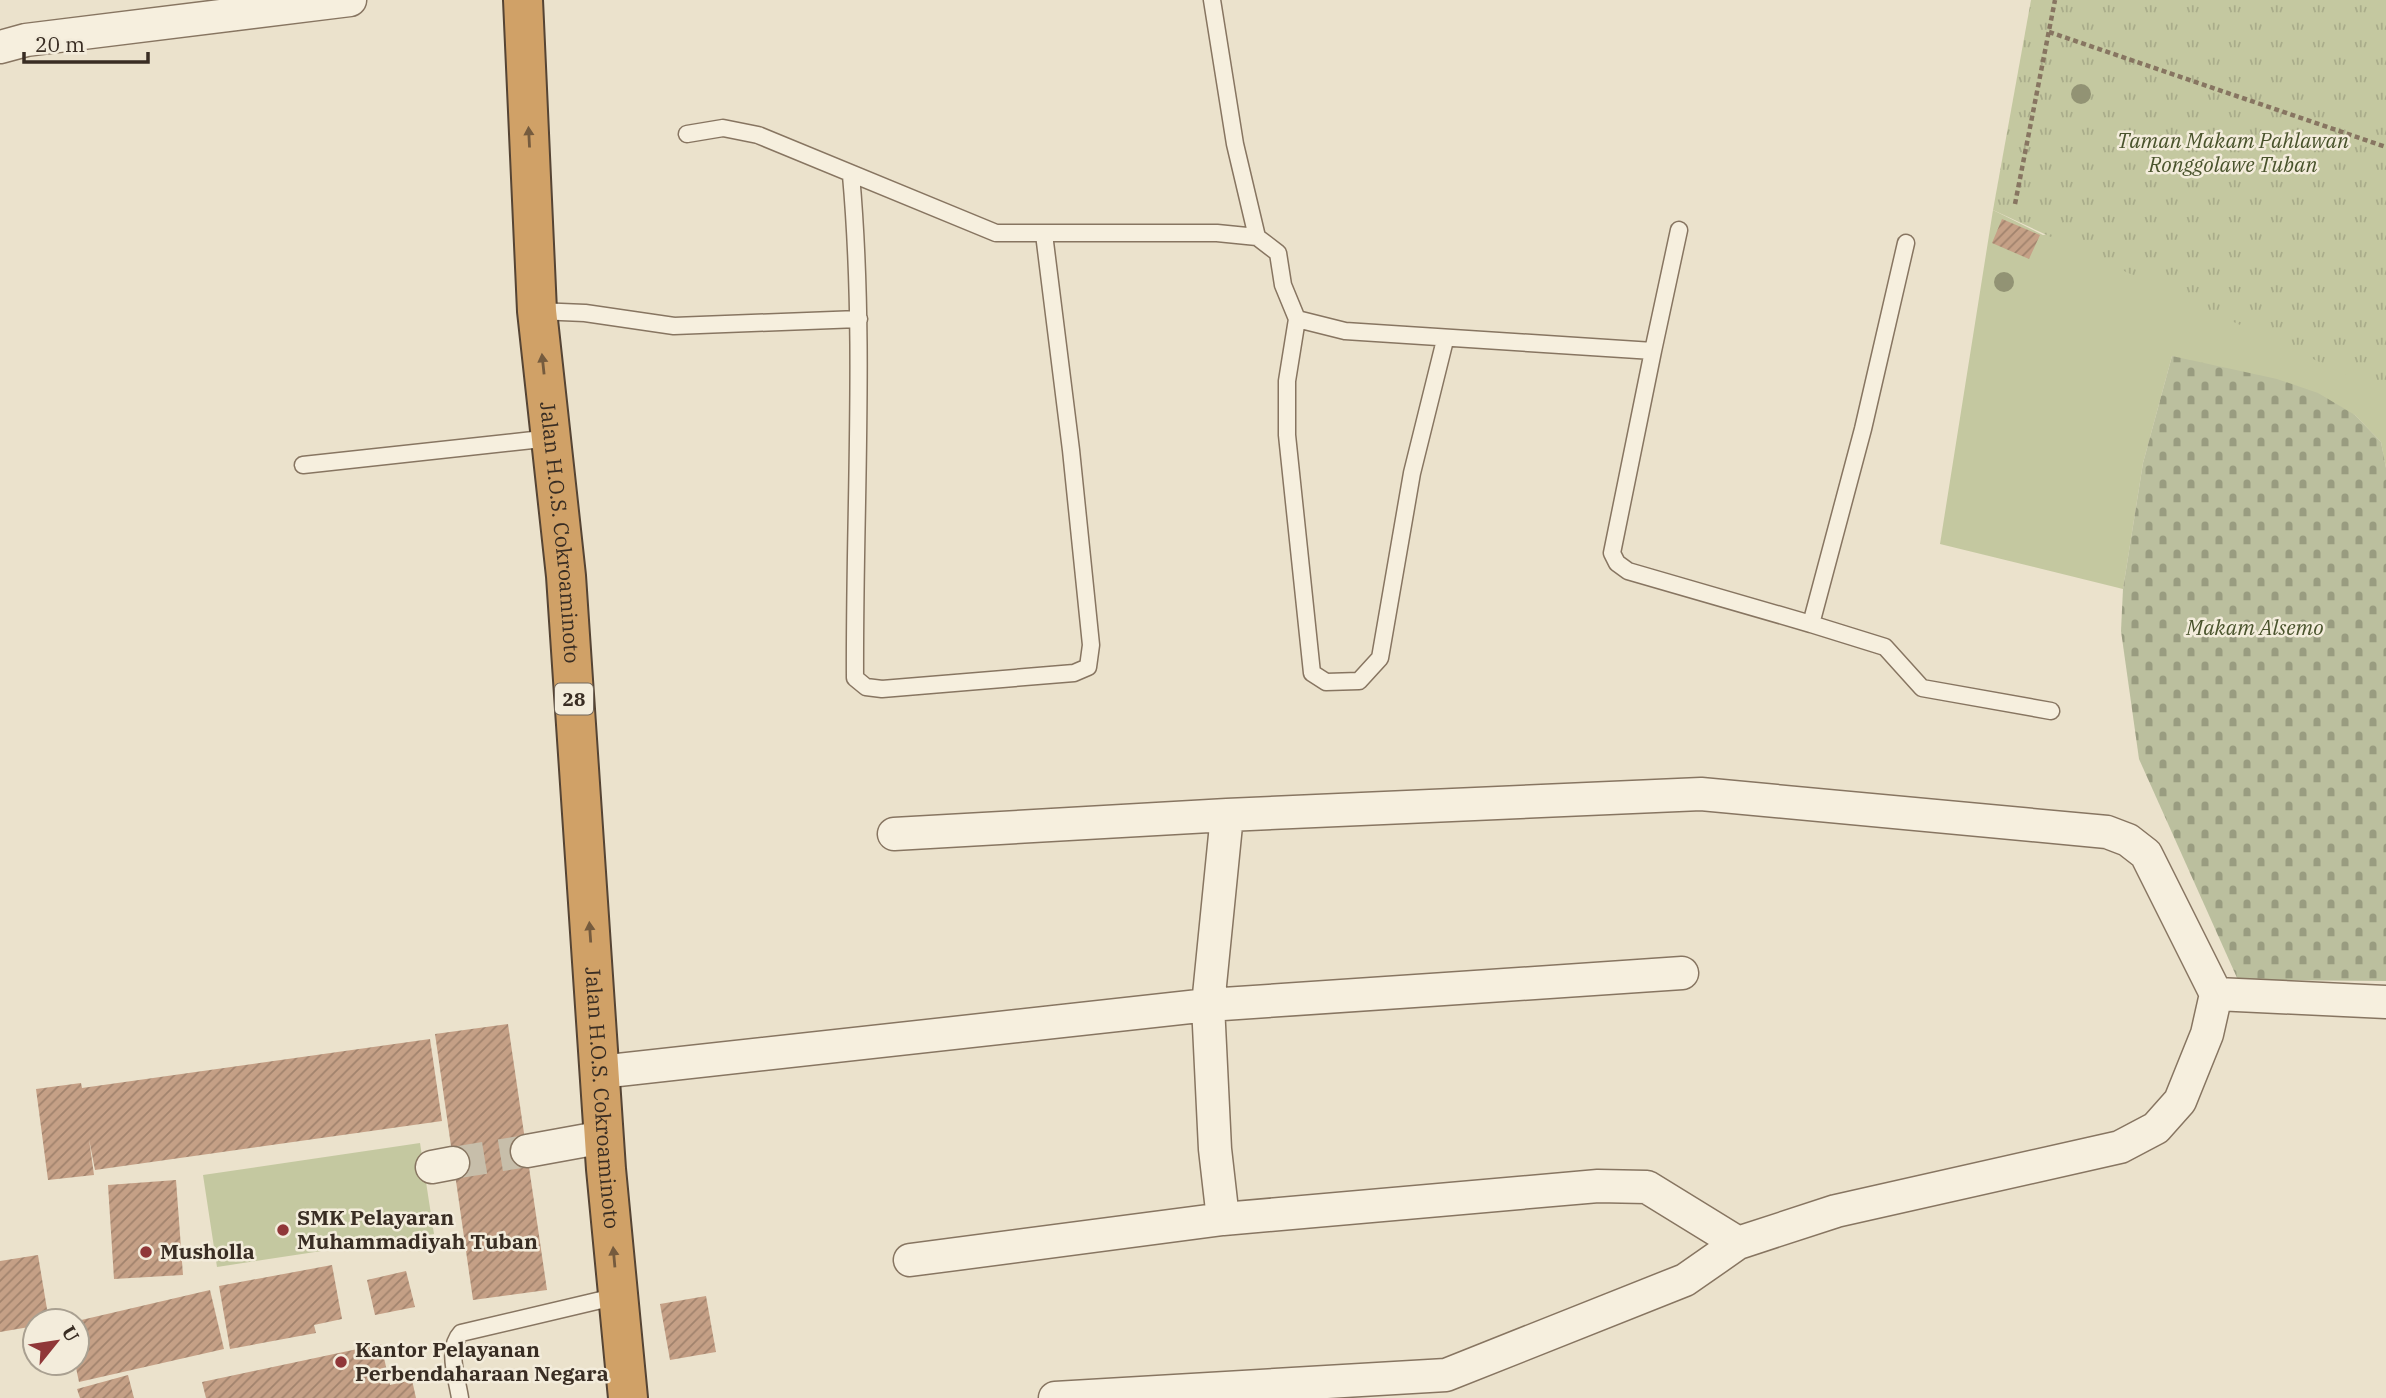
<svg xmlns="http://www.w3.org/2000/svg" width="2386" height="1398" font-family="'IBM Plex Serif',serif">
<defs>
<pattern id="cemetery-stones" width="16" height="16" patternUnits="userSpaceOnUse" patternTransform="scale(1.75)"><rect width="16" height="16" fill="#bbbf9e"/><path d="M2 7V4a2 2 0 0 1 4 0v3zM10 15v-3a2 2 0 0 1 4 0v3z" fill="#999c80"/></pattern>
<pattern id="park-tufts" width="24" height="20" patternUnits="userSpaceOnUse" patternTransform="scale(1.75)"><rect width="24" height="20" fill="#c4c8a0"/><path d="M3 7l-1-3M5 7V3M7 7l1-3M15 17l-1-3M17 17v-4M19 17l1-3" fill="none" stroke="#a9ac8a"/></pattern>
<pattern id="building-hatch" width="6" height="6" patternUnits="userSpaceOnUse" patternTransform="scale(1.75)"><rect width="6" height="6" fill="#c5a086"/><path d="M-1 1l2-2M0 6l6-6M5 7l2-2" fill="none" stroke="#a1836d"/></pattern>
</defs>
<rect width="100%" height="100%" fill="#ebe2cc"/>
<!-- grass -->
<path fill="#c4c8a0" d="M 2386,177 L 2386,468 L 2381,442 L 2355,415 L 2172,356 L 2143,463 L 2123,589 L 1940,544 L 1993,210 L 2043,235 Z
M 420,1143 L 434,1234 L 217,1267 L 203,1175 Z"/>
<!-- cemetery -->
<path fill="url(#cemetery-stones)" d="M 2172,356 L 2277,379 L 2318,393 L 2355,415 L 2381,442 L 2386,468 L 2386,981 L 2238,980 L 2139,759 L 2121,631 L 2123,589 L 2143,463 Z"/>
<!-- park -->
<path fill="url(#park-tufts)" d="M 2031,0 L 2386,0 L 2386,393 L 1993,210 Z"/>
<!-- building -->
<path fill="url(#building-hatch)" d="M 2002,219 L 2040,235 L 2029,259 L 1992,243 Z
M 508,1024 L 547,1290 L 473,1300 L 435,1034 Z
M 430,1039 L 442,1121 L 95,1170 L 89,1139 L 94,1175 L 48,1180 L 36,1089 L 81,1083 L 82,1088 Z
M 176,1180 L 183,1275 L 114,1279 L 108,1185 Z
M 38,1255 L 49,1321 L 35,1321 L 35,1326 L 0,1332 L 0,1261 Z
M 332,1265 L 342,1319 L 314,1325 L 316,1333 L 230,1349 L 219,1286 Z
M 406,1271 L 415,1307 L 375,1315 L 367,1280 Z
M 210,1290 L 224,1349 L 79,1382 L 75,1363 L 77,1321 Z
M 706,1296 L 716,1352 L 670,1360 L 660,1304 Z
M 381,1344 L 390,1385 L 412,1380 L 416,1398 L 206,1398 L 202,1382 Z
M 128,1375 L 134,1398 L 80,1398 L 77,1389 Z"/>
<g fill="none" stroke-linecap="round" stroke-linejoin="round">
<!-- street-tunnel -->
<path stroke="#c7beaa" stroke-width="32" stroke-dasharray="32 16" stroke-linecap="butt" d="M 453,1163 L 527,1151"/>
<!-- lane casing -->
<g stroke="#877561" stroke-width="19">
<path id="lane" d="M 1212,0 L 1235,144 L 1257,237
M 687,134 L 723,128 L 758,135 L 996,233 L 1217,233 L 1257,237 L 1278,253 L 1283,285 L 1297,319 L 1345,331 L 1653,351 L 1612,553 L 1617,563 L 1628,571 L 1811,624 L 1863,429 L 1906,243
M 851,175 C 866,342 854,510 855,678 L 866,687 L 882,689 L 1074,673 L 1088,667 L 1091,645 L 1071,450 L 1044,234
M 537,311 L 585,313 L 674,326 L 859,319
M 1297,319 L 1287,381 L 1287,435 L 1312,673 L 1326,682 L 1359,681 L 1380,658 L 1412,473 L 1445,340
M 1653,351 L 1679,230
M 303,465 L 551,438
M 1811,624 L 1885,647 L 1922,688 L 2051,711
M 460,1398 C 457,1378 446,1349 461,1333 L 618,1296"/>
</g>
<!-- street casing -->
<g stroke="#877561" stroke-width="35">
<path id="street" d="M 0,47 L 26,40 L 350,0
M 894,834 L 1227,815 L 1701,794 L 2107,832 L 2128,840 L 2146,854 L 2216,994 L 2207,1034 L 2180,1101 L 2156,1128 L 2120,1147 L 1836,1211 L 1738,1243 L 1647,1187 L 1598,1186 L 1223,1219 L 910,1260
M 2216,994 L 2386,1002
M 600,1072 L 1208,1005 L 1682,973
M 527,1151 L 604,1137
M 432,1167 L 453,1163
M 1223,1219 L 1215,1149 L 1208,1005 L 1227,815
M 1055,1398 L 1446,1375 L 1685,1280 L 1738,1243"/>
</g>
<!-- highway casing -->
<g stroke="#554434" stroke-width="42">
<g id="highway">
<path id="s1" d="M 523,0 L 537,311 L 566,576 L 606,1169 L 628,1398"/>
</g>
</g>
<!-- path -->
<path stroke="#877561" stroke-width="4.5" stroke-dasharray="5 3.5" stroke-linecap="butt" d="M 2049,32 L 2386,147
M 2015,204 L 2055,0"/>
<!-- lane -->
<use href="#lane" stroke="#f6efde" stroke-width="16"/>
<!-- street -->
<use href="#street" stroke="#f6efde" stroke-width="32"/>
<!-- highway -->
<use href="#highway" stroke="#d0a167" stroke-width="38"/>
</g>
<!-- trees -->
<g fill="#929374">
<circle cx="2081" cy="94" r="10"/>
<circle cx="2004" cy="282" r="10"/>
</g>
<!-- one-way arrows -->
<defs><path id="oneway-solid" d="M-6-.8H1V-3.2L6.5 0L1 3.2V.8H-6Z" transform="scale(1.75)"/></defs>
<g fill="#755b3e">
<use href="#oneway-solid" transform="translate(529 137) rotate(-93)"/>
<use href="#oneway-solid" transform="translate(543 364) rotate(-96)"/>
<use href="#oneway-solid" transform="translate(590 932) rotate(-94)"/>
<use href="#oneway-solid" transform="translate(614 1257) rotate(-95)"/>
</g>
<!-- markers -->
<g fill="#903738" stroke="#f3ecdb" stroke-width="2.5">
<circle cx="283" cy="1230" r="7"/>
<circle cx="146" cy="1252" r="7"/>
<circle cx="341" cy="1362" r="7"/>
</g>
<g text-anchor="middle" stroke-width="5" stroke-linejoin="round" paint-order="stroke">
<!-- shield labels -->
<rect fill="#f3ecdb" stroke="#71665a" stroke-width="2" x="555" y="683.5" width="38" height="31" rx="5"/>
<g font-size="19" font-weight="bold" fill="#392d23">
<text x="574" y="706">28</text>
</g>
<!-- park labels -->
<g font-size="21" font-style="italic" fill="#49532c" stroke="#f3ecdb">
<text x="2233" y="148">Taman Makam Pahlawan<tspan x="2233" dy="24">Ronggolawe Tuban</tspan></text>
<text x="2255" y="635">Makam Alsemo</text>
</g>
<!-- street labels -->
<g font-size="21" fill="#392d23" stroke="#f3ecdb">
<text dy="7" stroke="none"><textPath href="#s1" startOffset="534">Jalan H.O.S. Cokroaminoto</textPath></text>
<text dy="7" stroke="none"><textPath href="#s1" startOffset="1101">Jalan H.O.S. Cokroaminoto</textPath></text>
</g>
<!-- poi labels -->
<g font-size="21" font-weight="bold" fill="#392d23" stroke="#f3ecdb" text-anchor="start">
<text x="297" y="1225">SMK Pelayaran<tspan x="297" dy="24">Muhammadiyah Tuban</tspan></text>
<text x="160" y="1259">Musholla</text>
<text x="355" y="1357">Kantor Pelayanan<tspan x="355" dy="24">Perbendaharaan Negara</tspan></text>
</g>
</g>
<!-- north arrow -->
<g transform="translate(56 1342) rotate(60)"><circle r="33" fill="#f3ecdb" stroke="#a9a091" stroke-width="2"/>
<path d="M0-5L12 26L0 18L-12 26Z" fill="#903738"/>
<text y="-10" font-size="19" font-weight="bold" text-anchor="middle" fill="#392d23">U</text>
</g>
<!-- scale -->
<path d="M24 52v10h124v-10" fill="none" stroke="#392d23" stroke-width="3.5"/>
<text x="35" y="52" font-size="21" fill="#392d23" stroke="#f3ecdb" stroke-width="5" paint-order="stroke">20 m</text>
</svg>
